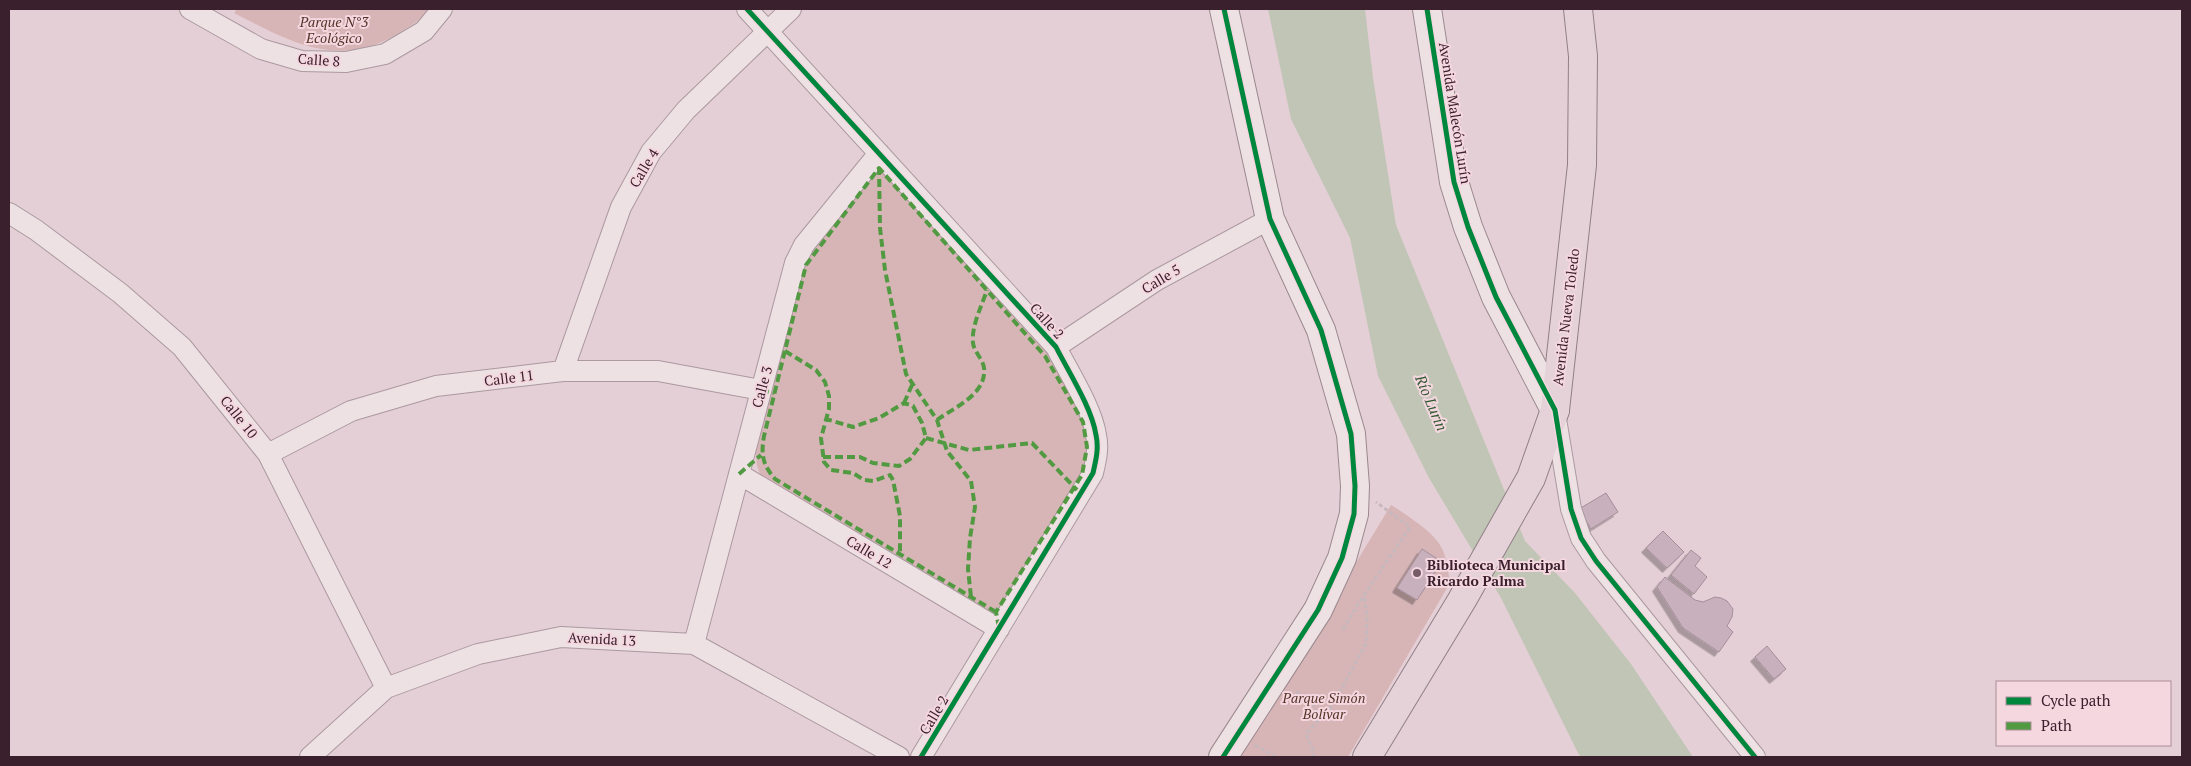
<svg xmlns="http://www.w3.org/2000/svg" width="2191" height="766" font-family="'PT Serif',serif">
<defs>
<filter id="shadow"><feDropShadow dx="-4.5" dy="4.5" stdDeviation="0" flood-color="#0004"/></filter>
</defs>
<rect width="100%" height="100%" fill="#e5cfd6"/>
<!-- green -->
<path fill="#d7b5b6" d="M 237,9 L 433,9 C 424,18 413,24 402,31 C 341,71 292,43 234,13 Z
M 879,160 L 1051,355 L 1086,419 L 1088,467 L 997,618 L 765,482 C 755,468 755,458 757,441 L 801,265 Z
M 1391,505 C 1404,513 1433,532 1440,545 C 1447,556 1448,570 1450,583 L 1348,757 L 1238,757 Z"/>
<!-- water -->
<path fill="#c0c5b6" d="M 1268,9 L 1365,9 L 1373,78 L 1396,225 L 1525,541 L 1575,593 L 1631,664 L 1693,757 L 1581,757 L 1578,753 L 1501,598 L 1429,478 L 1378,376 L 1350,238 L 1291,119 Z"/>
<!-- building -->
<path fill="#c8b0bc" stroke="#a58e9a" filter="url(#shadow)" d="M 1606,493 L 1618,512 L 1591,529 L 1579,509 Z
M 1663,531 L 1684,552 L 1667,568 L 1646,548 Z
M 1422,549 L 1442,562 L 1417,600 L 1397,588 Z
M 1691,550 L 1701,558 L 1695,566 L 1707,577 L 1694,594 L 1671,575 Z
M 1665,577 L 1695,600 L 1703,602 L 1715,597 L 1721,598 L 1727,601 L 1733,609 L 1732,617 L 1727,626 L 1733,632 L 1719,652 L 1683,628 L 1657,587 Z
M 1767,646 L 1786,669 L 1774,679 L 1755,657 Z"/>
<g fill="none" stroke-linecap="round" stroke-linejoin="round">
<!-- street casing -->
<g stroke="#ab98a0" stroke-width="22">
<path id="street" d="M 190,9 L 261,49 L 302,61 L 346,62 L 385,54 L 424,31 L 442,9
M 747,9 L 1056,347 C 1068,371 1092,408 1096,435 C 1099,448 1096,460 1093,473 L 921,757
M 9,213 L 36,230 L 120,293 L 182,347 L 268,454 L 386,688
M 1056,347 L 1157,280 L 1270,219
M 563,371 L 621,207 L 651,152 L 686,110 L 791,9
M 1555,413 L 1571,509 L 1581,538 L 1596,561 L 1755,757
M 268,454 L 351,411 L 436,386 L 563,371 L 658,371 L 761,390
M 739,474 L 999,629
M 694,644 L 795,263 L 804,245 L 879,153
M 310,757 L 386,688 L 478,654 L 561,637 L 694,644 L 899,757"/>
</g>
<!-- secondary casing -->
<g stroke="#9a888f" stroke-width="30">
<path id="secondary" d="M 1427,9 L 1454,182 L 1468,227 L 1496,297 L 1555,410
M 1223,757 L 1318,610 L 1342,558 L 1354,514 L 1355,486 L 1351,434 L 1321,330 L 1270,219 L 1224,9"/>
</g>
<!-- primary casing -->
<g stroke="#907f86" stroke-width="30">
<path id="primary" d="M 1367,757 L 1462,600 L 1531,478 L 1555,410 L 1582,165 L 1583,56 L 1578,9"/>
</g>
<!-- path -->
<path stroke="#c6b8bd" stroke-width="3" stroke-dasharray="4 2.5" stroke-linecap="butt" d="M 1343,629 L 1363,596
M 1290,695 L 1298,693 C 1310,699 1315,705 1320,719
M 1255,745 L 1276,757
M 1313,757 L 1313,750 L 1306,734 L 1333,705 L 1366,643 L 1367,617 L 1364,595 L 1410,527 L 1376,502"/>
<!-- street -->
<use href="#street" stroke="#ede1e4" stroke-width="20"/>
<!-- secondary -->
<use href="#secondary" stroke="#ede1e4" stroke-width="28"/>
<!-- primary -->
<use href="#primary" stroke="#e4d2d8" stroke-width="28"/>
<!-- quiet -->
<path stroke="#529a42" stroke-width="4" stroke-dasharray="8 4" stroke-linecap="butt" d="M 879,167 L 880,228 L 885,270 L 906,374 L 937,420 L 947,451 L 971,481 L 975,507 L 970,538 L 968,569 L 971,597
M 785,351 L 816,370 L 825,382 L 829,396 L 829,409 L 821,438 L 824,462 L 831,470 L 853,473 L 864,480 L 874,481 L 890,475 L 893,480 L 900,516 L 900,554
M 761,390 L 774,393
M 904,403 L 912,385
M 937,420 C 955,407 987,394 984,368 C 983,359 974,352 973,343 C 971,327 982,305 987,290
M 926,438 L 969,450 L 1032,443 L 1077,490
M 823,457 L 860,457 L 873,463 L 899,466 L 910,459 L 926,438 L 922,423 L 913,406 L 904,403 L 879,418 L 853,427 L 826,419
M 739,474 L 761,455
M 996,612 L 775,479 C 762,464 761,454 764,436 L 806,265 L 879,168 L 1045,356 L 1083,422 L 1087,447 L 1082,475 L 996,612 L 999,628"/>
<!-- cycleway casing -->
<g stroke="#f5d7e0" stroke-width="8">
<path id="cycleway" d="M 747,9 L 1056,347 C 1068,371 1092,408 1096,435 C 1099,448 1096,460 1093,473 L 921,757
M 1427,9 L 1454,182 L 1468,227 L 1496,297 L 1555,410 L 1571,509 L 1581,538 L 1596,561 L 1755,757
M 1223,757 L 1318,610 L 1342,558 L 1354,514 L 1355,486 L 1351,434 L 1321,330 L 1270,219 L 1224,9"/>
</g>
<!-- cycleway -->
<use href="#cycleway" stroke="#00873e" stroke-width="5"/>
</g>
<!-- markers -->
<circle fill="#765d68" stroke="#f5d7e0" stroke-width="2" cx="1417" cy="573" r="5"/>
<g text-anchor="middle" stroke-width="4" stroke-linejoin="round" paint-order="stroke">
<!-- park labels -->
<g font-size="14" font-style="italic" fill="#553327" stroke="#f5d7e0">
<text x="334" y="27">Parque N°3<tspan x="334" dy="16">Ecológico</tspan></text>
<text x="1324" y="703">Parque Simón<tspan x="1324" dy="16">Bolívar</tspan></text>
</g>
<!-- street labels -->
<g font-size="14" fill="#3a202d" stroke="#f5d7e0">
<text transform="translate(319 60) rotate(4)" y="5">Calle 8</text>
<text transform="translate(1455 113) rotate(81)" y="5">Avenida Malecón Lurín</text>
<text transform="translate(644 168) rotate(-59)" y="5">Calle 4</text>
<text transform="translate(1161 279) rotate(-31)" y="5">Calle 5</text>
<text transform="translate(1566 317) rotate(-83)" y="5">Avenida Nueva Toledo</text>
<text transform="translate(1047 321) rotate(48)" y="5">Calle 2</text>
<text transform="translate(509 378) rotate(-7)" y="5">Calle 11</text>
<text transform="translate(762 387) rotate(-75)" y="5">Calle 3</text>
<text transform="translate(239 417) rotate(51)" y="5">Calle 10</text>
<text transform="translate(869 552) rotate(31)" y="5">Calle 12</text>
<text transform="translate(602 639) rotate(3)" y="5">Avenida 13</text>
<text transform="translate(934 715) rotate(-59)" y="5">Calle 2</text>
</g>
<!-- poi labels -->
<g font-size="14" font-weight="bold" fill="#3a202d" stroke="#f5d7e0" text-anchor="start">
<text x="1427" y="570">Biblioteca Municipal<tspan x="1427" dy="16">Ricardo Palma</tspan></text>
</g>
<!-- water labels -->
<g font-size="15" font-style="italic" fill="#335930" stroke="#f5d7e0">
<text transform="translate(1431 403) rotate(67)" y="5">Río Lurín</text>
</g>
</g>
<!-- border -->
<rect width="2191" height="766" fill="none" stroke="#3a202d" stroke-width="20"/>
<!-- legend -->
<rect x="1996" y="681" width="175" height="65" fill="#f5d7e0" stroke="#aa8e98"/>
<rect x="2006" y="697" width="25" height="8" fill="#00873e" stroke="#aa8e98"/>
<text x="2041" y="706" font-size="15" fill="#3a202d">Cycle path</text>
<rect x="2006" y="722" width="25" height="8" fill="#529a42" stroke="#aa8e98"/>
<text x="2041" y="731" font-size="15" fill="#3a202d">Path</text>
</svg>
